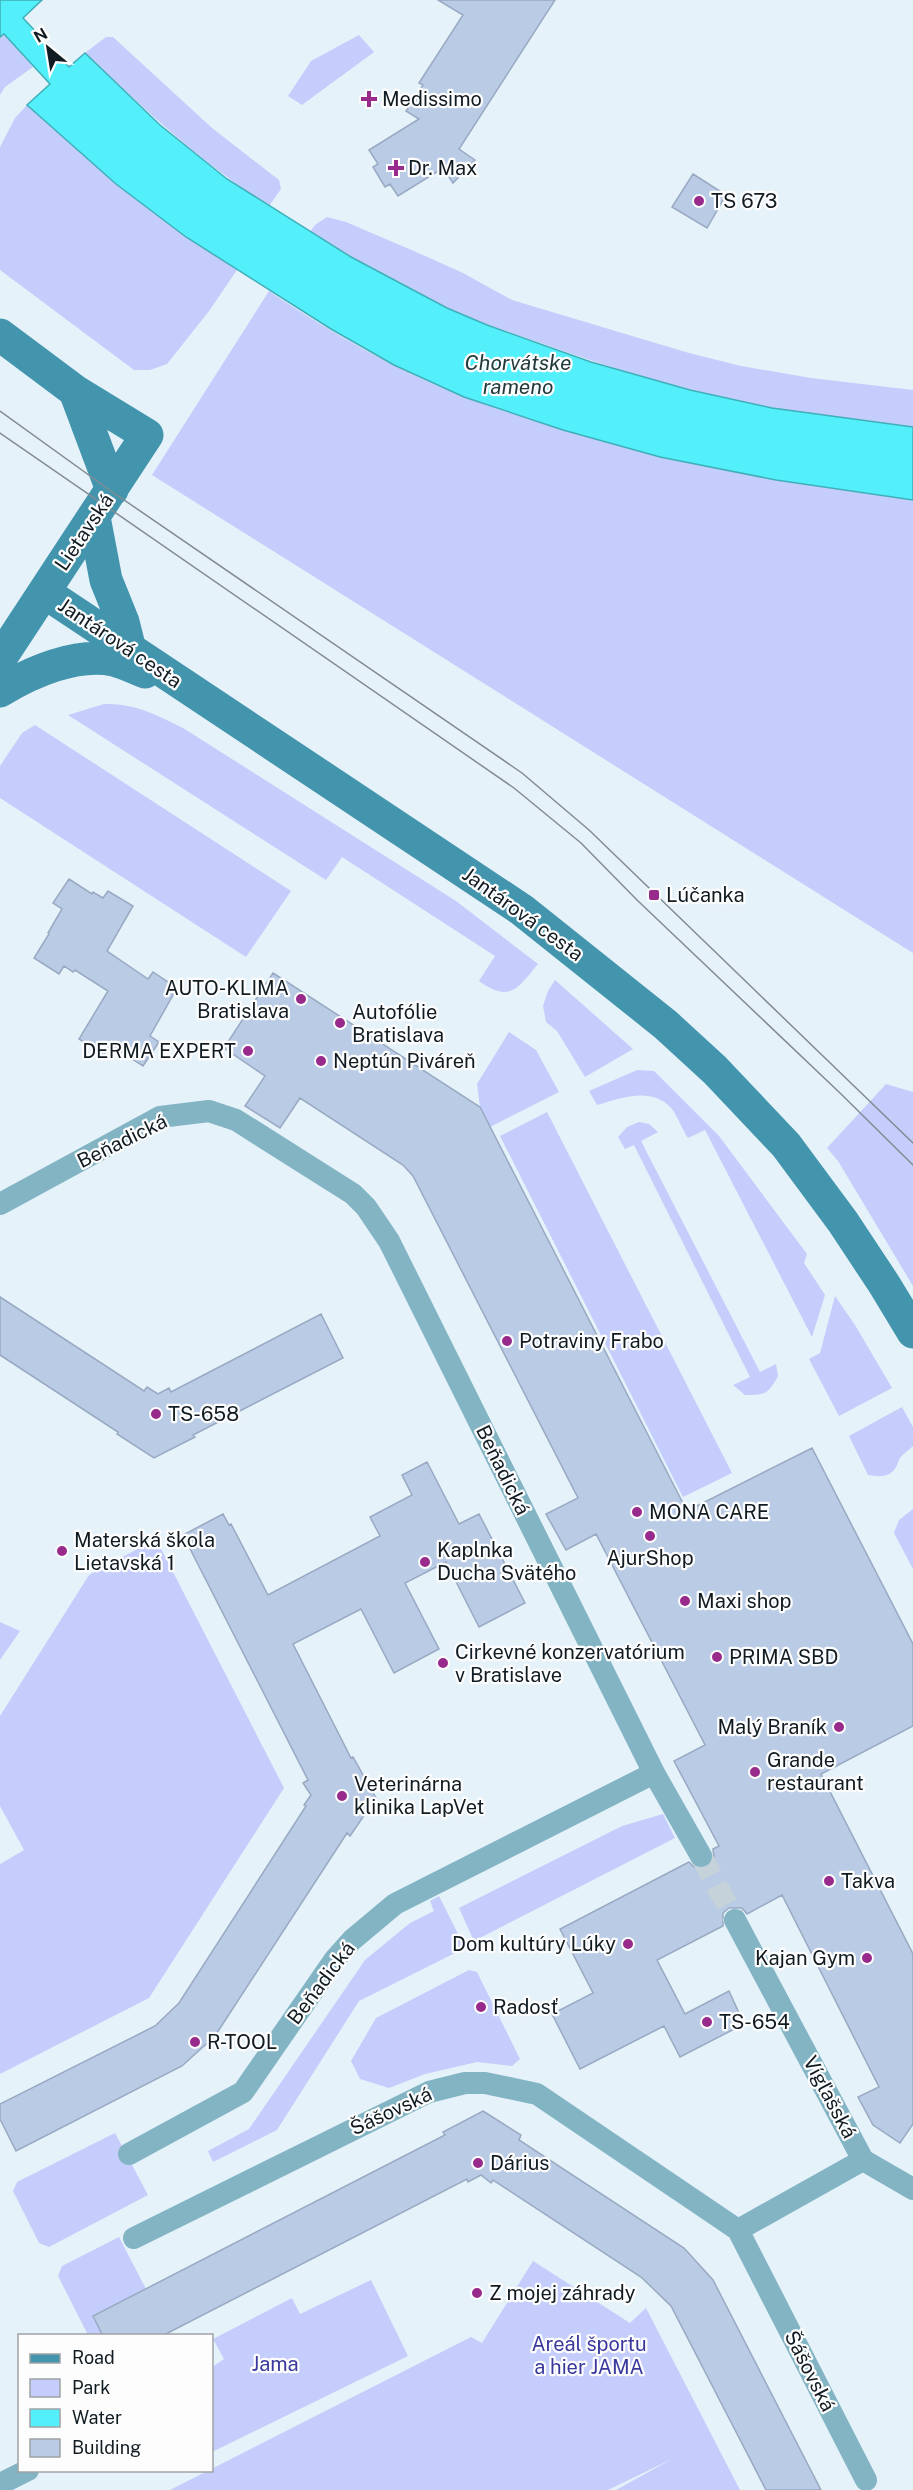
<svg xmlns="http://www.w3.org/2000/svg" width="913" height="2490" font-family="'Public Sans',sans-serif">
<rect width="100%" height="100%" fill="#e6f2fa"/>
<!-- green -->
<path fill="#c4cdfb" d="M 4,34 L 33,67 L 5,87 L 0,95 L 0,37 Z
M 359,35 L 374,52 L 302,105 L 288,96 L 311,61 Z
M 106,37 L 113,37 L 212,128 L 279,180 L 281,189 L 269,206 C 198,160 146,111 85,53 Z
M 27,105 C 96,167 159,219 237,270 L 209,311 L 167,364 L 150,370 L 134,370 L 0,270 L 0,147 L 15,118 Z
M 327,217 L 346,222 L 423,255 L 463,273 L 512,300 L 689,353 L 741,366 L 811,378 L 913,390 L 913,427 C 784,418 659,386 538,342 C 508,332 478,322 449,309 C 401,288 355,260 310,232 L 315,225 Z
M 269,291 C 330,332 397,371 465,397 C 610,451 760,479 913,500 L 913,953 L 152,475 Z
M 104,704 C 134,703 157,715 183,728 L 456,901 L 538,964 C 517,989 510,1003 479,981 L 495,956 L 342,857 L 326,880 L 68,715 Z
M 35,725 L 291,891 L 246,957 L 0,798 L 0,766 L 22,733 Z
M 555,980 L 633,1049 L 585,1077 L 557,1031 L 546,1022 L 543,1006 L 548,991 Z
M 509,1032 L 536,1050 L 559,1092 L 490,1127 L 480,1107 L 477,1084 Z
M 637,1070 L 654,1071 L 719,1136 L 807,1254 L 804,1263 L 825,1295 L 812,1337 L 705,1130 L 688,1138 C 682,1129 678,1117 672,1109 C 652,1086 622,1098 597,1105 L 589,1091 Z
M 886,1084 L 913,1092 L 913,1286 L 838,1161 L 827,1148 Z
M 547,1112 L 732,1473 L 683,1497 L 500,1136 Z
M 639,1122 L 649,1124 L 658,1132 L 641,1141 L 760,1372 L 776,1364 L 778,1376 C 768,1394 766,1395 745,1395 L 733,1385 L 750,1377 L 634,1145 L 625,1149 L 618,1137 L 627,1127 Z
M 835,1296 L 855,1325 L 892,1388 L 839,1416 L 809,1359 L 820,1353 Z
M 902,1407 L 913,1427 L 913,1446 C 909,1450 901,1455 899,1460 C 894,1476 885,1478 868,1475 L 849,1436 Z
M 913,1509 L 913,1569 L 894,1533 L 899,1520 Z
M 156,1539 L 284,1788 L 149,1998 L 0,2074 L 0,1864 L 24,1850 L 0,1806 L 0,1716 L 89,1575 Z
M 0,1622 L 20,1631 L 0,1660 Z
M 663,1814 L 675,1838 L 474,1941 L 459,1908 L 622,1826 Z
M 439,1896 L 462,1942 L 459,1951 L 359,2001 L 277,2130 L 213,2162 L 208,2151 L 249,2129 L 365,1960 L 410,1923 L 434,1911 L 430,1901 Z
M 469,1970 L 477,1972 L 520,2059 L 512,2066 L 477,2062 L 425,2074 L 389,2088 L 360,2079 L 351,2061 L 376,2018 Z
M 115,2133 L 148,2195 L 49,2247 L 39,2243 L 13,2191 L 17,2182 Z
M 119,2237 L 146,2289 L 93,2316 L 103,2335 L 88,2335 L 58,2276 L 62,2266 Z
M 533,2261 L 630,2323 L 646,2308 L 740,2490 L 616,2490 L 672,2459 L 608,2490 L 170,2490 L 471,2337 L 482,2343 Z
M 371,2280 L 408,2356 L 212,2452 L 212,2367 L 224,2359 L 213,2339 L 292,2298 L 300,2314 Z"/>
<!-- water -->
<path fill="#53effa" stroke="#3fafb9" stroke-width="1.5" d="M 0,0 L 42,0 L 23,18 L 69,67 L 85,53 L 160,125 L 227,179 L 351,257 L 447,308 L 487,325 L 591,362 L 690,390 L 772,408 L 913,427 L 913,500 L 776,480 L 660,457 L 563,430 L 464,397 L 394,365 L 331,329 L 186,237 L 116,184 L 27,105 L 50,84 L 4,34 L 0,37 Z"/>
<!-- building -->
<path fill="#b9cbe5" stroke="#98a9c2" stroke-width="1.5" d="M 438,0 L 555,0 L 459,149 L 475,160 L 453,183 L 443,168 L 398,196 L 390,184 L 385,187 L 373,167 L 378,164 L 369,150 L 419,119 L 406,111 L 423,85 L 419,83 L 463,15 Z
M 693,174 L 726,195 L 707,228 L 672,207 Z
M 69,879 L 92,894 L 93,892 L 103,898 L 108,891 L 133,906 L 107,951 L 148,979 L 153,972 L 177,988 L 150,1036 L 159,1042 L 143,1066 L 120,1051 L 118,1054 L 108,1047 L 104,1055 L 79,1039 L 108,991 L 75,970 L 73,972 L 64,966 L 59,974 L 34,958 L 49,934 L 48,933 L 62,909 L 53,903 Z
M 273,973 L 480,1107 L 687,1511 L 812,1448 L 913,1644 L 913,1726 L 821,1774 L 913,1954 L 913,2124 L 900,2143 L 873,2125 L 858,2097 L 879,2087 L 782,1895 L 747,1914 L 742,1908 L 729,1908 L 723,1913 L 723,1926 L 657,1960 L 685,2014 L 729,1991 L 744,2024 L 680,2057 L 664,2026 L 580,2069 L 552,2014 L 593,1993 L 560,1929 L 689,1862 L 694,1867 L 700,1869 L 707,1868 L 712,1863 L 714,1857 L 713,1849 L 719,1846 L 674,1761 L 705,1745 L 596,1534 L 566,1550 L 546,1514 L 578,1498 L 413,1176 L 403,1165 L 300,1098 L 280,1128 L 245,1106 L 265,1076 L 224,1048 Z
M 0,1297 L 144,1391 L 147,1387 L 158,1394 L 169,1388 L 171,1392 L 321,1314 L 343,1358 L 193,1435 L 195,1437 L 154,1458 L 117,1434 L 118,1432 L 0,1355 Z
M 427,1462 L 459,1524 L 479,1514 L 525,1603 L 479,1627 L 446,1562 L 405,1583 L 439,1649 L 394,1673 L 361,1609 L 293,1644 L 351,1758 L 353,1757 L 376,1798 L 350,1836 L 347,1833 L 215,2036 L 182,2066 L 16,2151 L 0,2119 L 0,2104 L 155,2026 L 179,2003 L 306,1806 L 304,1805 L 311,1795 L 303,1783 L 308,1780 L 183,1535 L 223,1514 L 229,1525 L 231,1524 L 268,1595 L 380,1536 L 370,1517 L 412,1495 L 402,1475 Z
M 483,2111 L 521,2135 L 519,2140 L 684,2248 L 713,2280 L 821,2490 L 766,2490 L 671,2306 L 641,2277 L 493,2180 L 491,2183 L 481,2175 L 468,2182 L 467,2179 L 162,2336 L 103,2336 L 93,2316 L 445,2135 L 443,2132 Z"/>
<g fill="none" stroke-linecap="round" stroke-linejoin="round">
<!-- street-tunnel -->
<path stroke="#c6d2da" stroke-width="22" stroke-dasharray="22 11" stroke-linecap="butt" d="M 701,1856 L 735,1920"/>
<!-- street -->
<path stroke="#82b4c4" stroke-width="22" d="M 0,1204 L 160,1117 L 209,1111 L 236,1120 L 353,1194 L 366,1207 L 389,1241 L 654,1773 L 701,1856
M 735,1920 L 863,2160 L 913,2189
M 129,2154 L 243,2092 L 335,1959 L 352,1940 L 395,1904 L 654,1773
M 738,2230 L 863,2160
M 134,2238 L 429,2092 L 465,2083 L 485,2083 L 537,2094 L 738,2230 L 866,2480
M 0,2484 L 28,2470"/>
<!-- secondary -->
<path stroke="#4395ae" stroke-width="33" d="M 0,335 L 75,391 L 147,435 L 0,659
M 75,391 L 112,490
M 94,517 L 106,580 L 123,622 L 130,650
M 44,592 L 522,910 L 666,1025 L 715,1070 L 786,1145 L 843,1222 L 884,1284 L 913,1332
M 0,691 C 31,672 77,652 114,660 C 125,663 135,668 145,672"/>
<!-- tram -->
<path stroke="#808b93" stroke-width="1.5" d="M 0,411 L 111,491 L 522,773 L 589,830 L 913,1143
M 0,433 L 514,788 L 581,843 L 637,900 L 840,1093 L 913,1165"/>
</g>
<!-- markers -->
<g fill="#972a8b" stroke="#fdfdfd" stroke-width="2">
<path d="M366 90h6v6h6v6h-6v6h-6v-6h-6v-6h6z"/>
<path d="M393 159h6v6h6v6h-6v6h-6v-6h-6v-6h6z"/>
<circle cx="699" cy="201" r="6"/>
<rect x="648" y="889" width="12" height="12" rx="3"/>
<circle cx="301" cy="999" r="6"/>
<circle cx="340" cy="1023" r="6"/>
<circle cx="248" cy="1051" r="6"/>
<circle cx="321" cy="1061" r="6"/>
<circle cx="507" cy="1341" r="6"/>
<circle cx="156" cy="1414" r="6"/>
<circle cx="637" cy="1512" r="6"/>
<circle cx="650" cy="1536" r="6"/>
<circle cx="62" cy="1551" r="6"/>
<circle cx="425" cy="1562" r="6"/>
<circle cx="685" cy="1601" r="6"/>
<circle cx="717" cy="1657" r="6"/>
<circle cx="443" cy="1663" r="6"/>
<circle cx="839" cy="1727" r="6"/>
<circle cx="755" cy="1772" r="6"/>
<circle cx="342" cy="1796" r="6"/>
<circle cx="829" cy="1881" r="6"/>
<circle cx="628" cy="1944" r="6"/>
<circle cx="867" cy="1958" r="6"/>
<circle cx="481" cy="2007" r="6"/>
<circle cx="707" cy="2022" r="6"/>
<circle cx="195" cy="2042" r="6"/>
<circle cx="478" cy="2163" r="6"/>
<circle cx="477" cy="2293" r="6"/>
</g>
<g text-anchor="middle" stroke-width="4.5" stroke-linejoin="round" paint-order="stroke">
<!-- poi labels -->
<g font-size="20" fill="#101b22" stroke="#fdfdfd" text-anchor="start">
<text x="382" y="106">Medissimo</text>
<text x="408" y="175">Dr. Max</text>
<text x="711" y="208">TS 673</text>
<text x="666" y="902">Lúčanka</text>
<text x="289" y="995" text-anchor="end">AUTO-KLIMA<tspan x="289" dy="23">Bratislava</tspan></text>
<text x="352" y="1019">Autofólie<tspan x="352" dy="23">Bratislava</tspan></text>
<text x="236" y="1058" text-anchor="end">DERMA EXPERT</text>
<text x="333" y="1068">Neptún Piváreň</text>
<text x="519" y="1348">Potraviny Frabo</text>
<text x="168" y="1421">TS-658</text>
<text x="649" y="1519">MONA CARE</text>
<text x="74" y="1547">Materská škola<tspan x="74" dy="23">Lietavská 1</tspan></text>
<text x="437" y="1557">Kaplnka<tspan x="437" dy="23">Ducha Svätého</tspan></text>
<text x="650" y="1565" text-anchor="middle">AjurShop</text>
<text x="697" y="1608">Maxi shop</text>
<text x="455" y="1659">Cirkevné konzervatórium<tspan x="455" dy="23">v Bratislave</tspan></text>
<text x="729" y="1664">PRIMA SBD</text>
<text x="827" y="1734" text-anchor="end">Malý Braník</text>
<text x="767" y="1767">Grande<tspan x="767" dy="23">restaurant</tspan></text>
<text x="354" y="1791">Veterinárna<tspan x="354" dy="23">klinika LapVet</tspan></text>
<text x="841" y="1888">Takva</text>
<text x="616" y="1951" text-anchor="end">Dom kultúry Lúky</text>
<text x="855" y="1965" text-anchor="end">Kajan Gym</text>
<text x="493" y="2014">Radosť</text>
<text x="719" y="2029">TS-654</text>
<text x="207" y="2049">R-TOOL</text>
<text x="490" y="2170">Dárius</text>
<text x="489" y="2300">Z mojej záhrady</text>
</g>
<!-- street labels -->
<g font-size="20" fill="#101b22" stroke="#fdfdfd">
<text transform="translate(84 532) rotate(-56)" y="7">Lietavská</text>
<text transform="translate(120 643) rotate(34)" y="7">Jantárová cesta</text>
<text transform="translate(523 914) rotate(36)" y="7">Jantárová cesta</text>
<text transform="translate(122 1141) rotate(-26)" y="7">Beňadická</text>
<text transform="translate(503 1470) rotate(64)" y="7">Beňadická</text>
<text transform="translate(321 1983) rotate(-53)" y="7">Beňadická</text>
<text transform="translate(830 2097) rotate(62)" y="7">Vígľašská</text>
<text transform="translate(391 2111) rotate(-25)" y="7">Šášovská</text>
<text transform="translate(810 2371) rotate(63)" y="7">Šášovská</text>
</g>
<!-- park labels -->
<g font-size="20" fill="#39399d" stroke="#fdfdfd">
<text x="589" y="2351">Areál športu<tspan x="589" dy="23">a hier JAMA</tspan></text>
<text x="275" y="2371">Jama</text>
</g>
<!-- water labels -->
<g font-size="21" font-style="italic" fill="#213a3c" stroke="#fdfdfd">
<text x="518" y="370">Chorvátske<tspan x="518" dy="24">rameno</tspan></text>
</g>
</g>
<!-- legend -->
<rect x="18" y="2334" width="195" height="138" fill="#fdfdfd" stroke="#9ea3a5" stroke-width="1.5"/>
<rect x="30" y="2354" width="30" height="9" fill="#4395ae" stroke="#9ea3a5" stroke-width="1.5"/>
<text x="72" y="2364" font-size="18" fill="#101b22">Road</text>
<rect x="30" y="2379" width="30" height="18" fill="#c4cdfb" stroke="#9ea3a5" stroke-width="1.5"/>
<text x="72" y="2394" font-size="18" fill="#101b22">Park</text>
<rect x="30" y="2409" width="30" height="18" fill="#53effa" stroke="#9ea3a5" stroke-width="1.5"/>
<text x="72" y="2424" font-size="18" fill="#101b22">Water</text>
<rect x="30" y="2439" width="30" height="18" fill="#b9cbe5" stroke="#9ea3a5" stroke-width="1.5"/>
<text x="72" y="2454" font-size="18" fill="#101b22">Building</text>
<!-- north arrow -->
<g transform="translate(48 48) rotate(330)" stroke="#fdfdfd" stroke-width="4.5" paint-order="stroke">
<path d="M0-4.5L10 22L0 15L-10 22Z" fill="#101b22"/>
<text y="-9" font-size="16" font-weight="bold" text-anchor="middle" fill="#101b22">N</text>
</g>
</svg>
